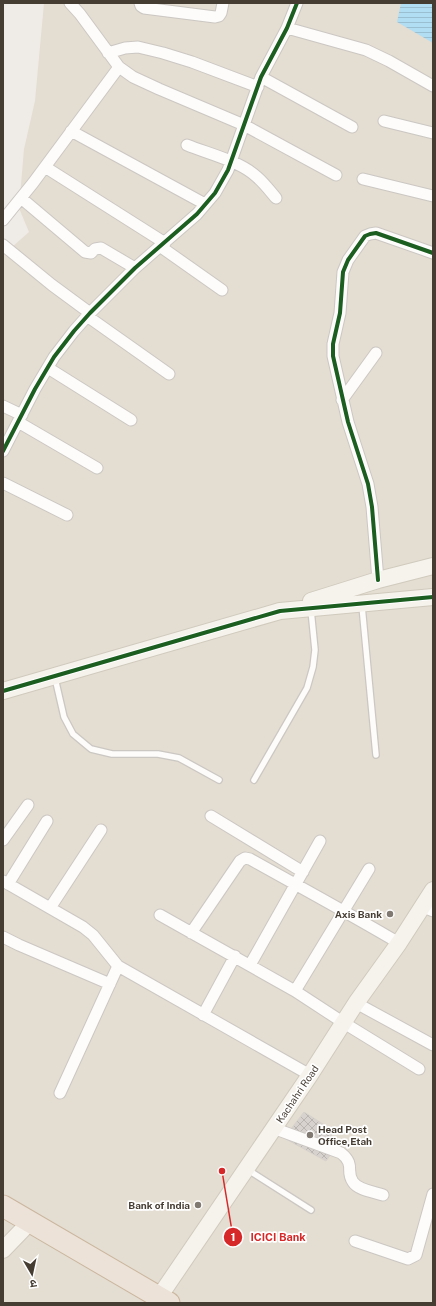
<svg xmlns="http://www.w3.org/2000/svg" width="436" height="1306" font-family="'Public Sans','Noto Sans Devanagari',sans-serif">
<defs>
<pattern id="water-rules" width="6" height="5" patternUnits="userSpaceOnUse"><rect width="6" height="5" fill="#b1def2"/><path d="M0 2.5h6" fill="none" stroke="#9abfd0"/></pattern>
<pattern id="building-cross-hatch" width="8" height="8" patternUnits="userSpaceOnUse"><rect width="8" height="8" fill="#d7d2cd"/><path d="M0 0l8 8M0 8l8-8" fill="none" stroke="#bab5b0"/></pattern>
</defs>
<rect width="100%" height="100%" fill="#efebe6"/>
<!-- residential -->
<path fill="#e4ddd2" d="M 44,3 L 416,3 L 433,43 L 433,1303 L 3,1303 L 3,255 L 29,232 L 19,208 L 24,149 L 35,101 Z"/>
<!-- water -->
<path fill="url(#water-rules)" d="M 401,3 L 433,3 L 433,43 L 397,22 Z"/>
<!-- building -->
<path fill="url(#building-cross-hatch)" stroke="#d7d2cc" d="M 304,1112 L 334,1131 L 330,1139 L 338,1144 L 326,1161 L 284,1138 Z"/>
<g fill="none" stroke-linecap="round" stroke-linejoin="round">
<!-- lane casing -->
<g stroke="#cbc7c2" stroke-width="8">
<path id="lane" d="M 362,606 L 376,755
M 55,678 L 64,717 L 73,734 L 91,749 L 112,754 L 158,754 L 179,758 L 219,780
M 254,780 L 307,688 L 313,667 L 315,650 L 311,610
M 248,1170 L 311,1210"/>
</g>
<!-- street casing -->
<g stroke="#cbc7c2" stroke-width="13">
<path id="street" d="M 70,3 L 80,14 L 119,67 L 133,77 L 159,89 L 244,125 L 336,175
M 140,3 L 141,6 L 144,8 L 215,17 L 219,16 L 221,13 L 223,3
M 287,28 L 366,50 L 389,61 L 433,86
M 108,53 L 125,48 L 138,47 L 163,53 L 192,62 L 258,87
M 261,77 L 352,127
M 384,121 L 433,133
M 71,131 L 205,204
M 187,145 C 209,154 240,161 257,177 C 264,183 270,191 276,198
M 45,167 L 165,243
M 363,179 L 433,196
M 21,198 L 85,252 L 91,253 L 95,249 L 101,248 L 135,268
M 3,220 L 33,183 L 119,67
M 3,245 L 52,285 L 90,313
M 161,247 L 222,290
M 87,316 L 169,374
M 48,368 L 131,420
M 342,400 L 376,353
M 3,406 L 22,415
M 18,422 L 97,468
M 3,451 L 35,389 L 54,357 L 74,331 L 90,313 L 135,268 L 197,214 L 215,193 L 228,170 L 261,77 L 287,28 L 297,3
M 3,483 L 67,515
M 378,580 L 372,507 L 368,484 L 348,422 L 333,356 L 333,344 L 340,313 L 343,272 L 348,260 L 365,236 L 370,234 L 376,233 L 433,253
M 211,816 L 303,872
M 3,840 L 28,805
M 3,881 L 83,927 L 93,935 L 118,966 L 310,1075
M 8,884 L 47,821
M 423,907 L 433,911
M 50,908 L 101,830
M 160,915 L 295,991 L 344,1023 L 419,1069
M 191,933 L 240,861 L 245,858 L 250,859 C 300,887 350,914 399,943
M 3,937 L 19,945 L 110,984
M 250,965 L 320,841
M 295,991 L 369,869
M 356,1003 L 433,1045
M 203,1015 L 235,956
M 60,1093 L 118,966
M 273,1128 L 341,1153 C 356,1165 345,1171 353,1182 C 358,1190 374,1192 383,1195
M 355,1241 L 408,1259 L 416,1255 L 433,1194"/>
</g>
<!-- secondary casing -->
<g stroke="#d0cabd" stroke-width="18">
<path id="secondary" d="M 311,601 L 378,580 L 433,566
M 3,691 L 280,611 L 433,597
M 3,1250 L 30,1222
M 155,1303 L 310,1075 L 356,1003 L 399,943 L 433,890"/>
</g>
<!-- highway casing -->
<g stroke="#cab69e" stroke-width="23">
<path id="highway" d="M 3,1206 L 169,1303"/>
</g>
<!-- lane -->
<use href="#lane" stroke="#fdfcfb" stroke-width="5.5"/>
<!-- street -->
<use href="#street" stroke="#fdfcfb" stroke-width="11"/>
<!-- secondary -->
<use href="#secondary" stroke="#f6f3ed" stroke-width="16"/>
<!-- highway -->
<use href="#highway" stroke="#ece2d7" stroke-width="21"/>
<!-- cycleway casing -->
<g stroke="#fff" stroke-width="6">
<path id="cycleway" d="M 3,451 L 35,389 L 54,357 L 74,331 L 90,313 L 135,268 L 197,214 L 215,193 L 228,170 L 261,77 L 287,28 L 297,3
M 378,580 L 372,507 L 368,484 L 348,422 L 333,356 L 333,344 L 340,313 L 343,272 L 348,260 L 365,236 L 370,234 L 376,233 L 433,253
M 3,691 L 280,611 L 433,597"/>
</g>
<!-- cycleway -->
<use href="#cycleway" stroke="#1b5e20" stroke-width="4"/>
</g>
<!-- markers -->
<g fill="#807971" stroke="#fff" stroke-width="1.5">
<circle cx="390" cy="914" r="4"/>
<circle cx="310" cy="1135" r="4"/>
<circle cx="198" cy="1205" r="4"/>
</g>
<g text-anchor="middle" stroke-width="3.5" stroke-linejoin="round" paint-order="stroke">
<!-- poi labels -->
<g font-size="10" font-weight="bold" fill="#453c32" stroke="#fff" text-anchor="end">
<text x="382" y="918">Axis Bank</text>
<text x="318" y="1133" text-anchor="start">Head Post<tspan x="318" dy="12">Office,Etah</tspan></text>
<text x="190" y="1209">Bank of India</text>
</g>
<!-- street labels -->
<g font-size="10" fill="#453c32" stroke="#fff">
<text transform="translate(297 1094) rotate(-56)" y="4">Kachahri Road</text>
</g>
</g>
<!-- callouts -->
<path fill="none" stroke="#d62828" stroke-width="1.5" d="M222 1171L233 1237"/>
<g fill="#d62828" stroke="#fff" stroke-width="1.5">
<circle cx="222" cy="1171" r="4"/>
<circle cx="233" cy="1237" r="10"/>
</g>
<g font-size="12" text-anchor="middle" font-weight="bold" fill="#fff">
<text x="233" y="1241">1</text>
</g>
<g font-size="11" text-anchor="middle" font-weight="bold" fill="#d62828" stroke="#fff" stroke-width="3.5" stroke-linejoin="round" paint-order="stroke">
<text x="278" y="1241">ICICI Bank</text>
</g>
<!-- border -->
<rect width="436" height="1306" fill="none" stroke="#453c32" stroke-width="8"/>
<!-- north arrow -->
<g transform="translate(32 1274) rotate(171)" stroke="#ffffff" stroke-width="3" paint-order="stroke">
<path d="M0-3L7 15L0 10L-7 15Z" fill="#453c32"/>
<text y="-6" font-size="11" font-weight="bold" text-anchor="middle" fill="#453c32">उ</text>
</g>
</svg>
